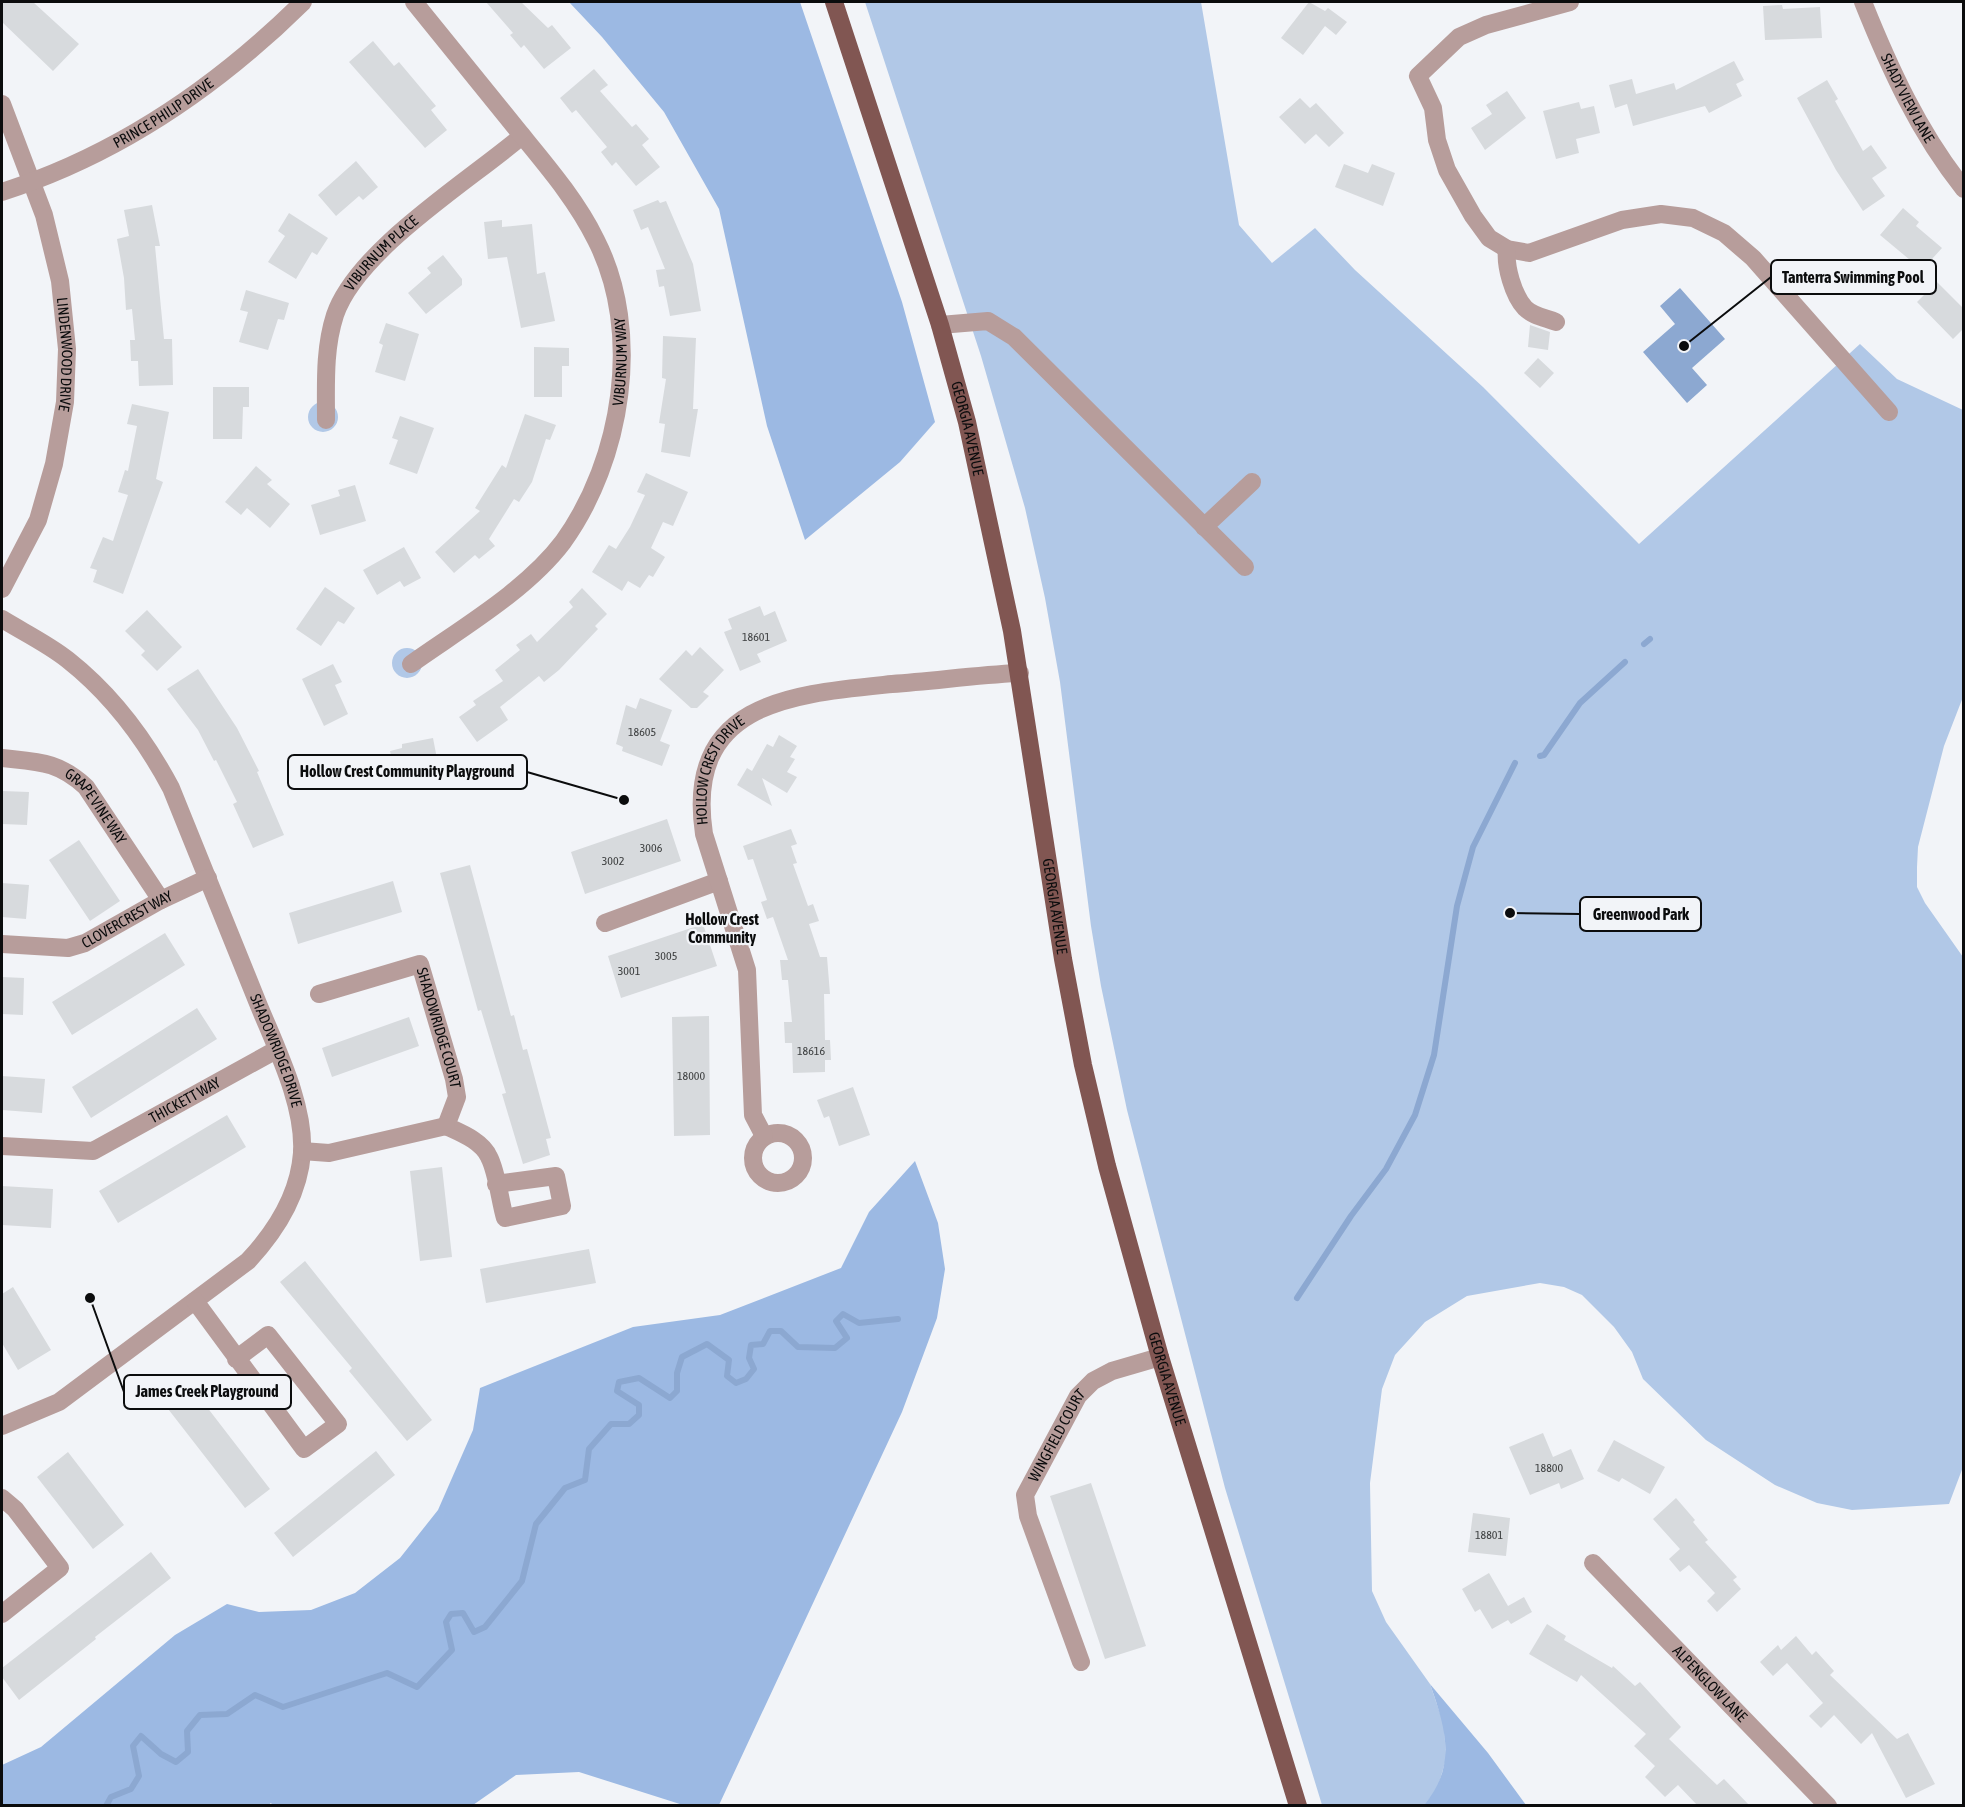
<svg xmlns="http://www.w3.org/2000/svg" width="1965" height="1807" font-family="'Asap Condensed',sans-serif">
<rect width="100%" height="100%" fill="#f2f4f8"/>
<!-- green -->
<path fill="#b1c8e7" d="M 865,2 L 1201,2 L 1239,225 L 1272,263 L 1315,228 L 1355,270 L 1483,387 L 1639,544 L 1860,344 L 1897,379 L 1963,410 L 1963,697 L 1944,746 L 1918,847 L 1917,867 L 1917,887 L 1925,903 L 1963,957 L 1963,1467 L 1949,1504 L 1852,1510 L 1817,1503 L 1775,1485 L 1706,1440 L 1643,1379 L 1632,1352 L 1614,1327 L 1582,1295 L 1564,1287 L 1540,1283 L 1467,1296 L 1425,1322 L 1395,1355 L 1382,1389 L 1370,1483 L 1372,1591 L 1386,1622 L 1430,1684 L 1444,1725 L 1446,1759 L 1437,1790 L 1424,1805 L 1322,1805 L 1225,1488 L 1127,1110 L 1101,986 L 1091,926 L 1060,682 L 1045,598 L 1025,508 L 981,356 Z
M308 417a15 15 0 1 1 30 0a15 15 0 1 1-30 0Z
M392 663a15 15 0 1 1 30 0a15 15 0 1 1-30 0Z"/>
<!-- forest -->
<path fill="#9cb9e3" d="M 569,2 L 800,2 L 902,302 L 935,422 L 900,462 L 805,540 L 767,426 L 719,209 L 664,112 L 602,37 Z
M 915,1161 L 938,1223 L 945,1269 L 937,1318 L 902,1412 L 719,1805 L 683,1805 L 579,1772 L 516,1775 L 473,1805 L 273,1806 L 271,1803 L 267,1806 L 2,1805 L 2,1765 L 41,1747 L 175,1635 L 227,1604 L 259,1612 L 311,1610 L 355,1593 L 400,1558 L 438,1510 L 473,1430 L 480,1388 L 633,1327 L 720,1315 L 841,1268 L 869,1212 Z
M 1430,1684 L 1488,1753 L 1526,1805 L 1424,1805 C 1457,1766 1446,1729 1430,1684 Z"/>
<!-- water -->
<path fill="#8ca8d1" d="M 1680,288 L 1725,339 L 1692,368 L 1707,385 L 1687,403 L 1643,352 L 1675,324 L 1660,306 Z"/>
<g fill="none" stroke-linecap="round" stroke-linejoin="round">
<!-- stream -->
<path stroke="#8ca8d1" stroke-width="6" d="M 1644,644 L 1650,639
M 1540,756 L 1544,755 L 1580,703 L 1625,662
M 1297,1298 L 1351,1216 L 1386,1169 L 1415,1115 L 1434,1055 L 1457,906 L 1473,847 L 1515,763
M 106,1806 L 111,1797 L 131,1789 L 139,1776 L 133,1746 L 141,1736 L 161,1754 L 176,1762 L 188,1752 L 187,1731 L 200,1715 L 227,1714 L 255,1695 L 283,1707 L 387,1673 L 417,1687 L 452,1650 L 446,1622 L 451,1614 L 463,1613 L 474,1632 L 485,1627 L 522,1581 L 536,1524 L 565,1488 L 585,1480 L 589,1449 L 611,1424 L 629,1424 L 639,1415 L 639,1405 L 617,1391 L 619,1382 L 639,1378 L 670,1398 L 677,1391 L 677,1373 L 682,1357 L 707,1344 L 729,1360 L 727,1376 L 736,1383 L 746,1379 L 754,1369 L 749,1358 L 751,1345 L 763,1344 L 770,1331 L 781,1331 L 798,1347 L 835,1348 L 847,1338 L 836,1321 L 843,1314 L 859,1323 L 898,1319"/>
</g>
<!-- building -->
<path fill="#d7dadd" d="M 2,2 L 33,2 L 79,44 L 53,71 L 2,22 Z
M 486,2 L 521,2 L 548,28 L 552,25 L 571,48 L 544,69 L 524,45 L 521,48 L 510,35 L 513,33 Z
M 1309,2 L 1325,11 L 1328,8 L 1347,22 L 1336,35 L 1325,26 L 1303,55 L 1281,38 Z
M 1782,5 L 1783,9 L 1820,7 L 1822,38 L 1765,40 L 1763,6 Z
M 373,41 L 394,66 L 399,62 L 436,106 L 431,110 L 447,130 L 425,148 L 349,62 Z
M 1734,61 L 1744,80 L 1736,84 L 1742,96 L 1709,113 L 1705,106 L 1633,126 L 1627,104 L 1615,108 L 1609,85 L 1632,79 L 1636,94 L 1674,83 L 1676,90 Z
M 594,69 L 608,85 L 600,91 L 632,127 L 636,124 L 649,139 L 642,145 L 660,167 L 636,186 L 616,162 L 612,166 L 601,152 L 607,147 L 576,110 L 572,113 L 560,98 Z
M 1827,80 L 1838,99 L 1835,101 L 1863,151 L 1871,145 L 1887,168 L 1872,178 L 1885,196 L 1863,211 L 1836,170 L 1797,98 Z
M 1507,91 L 1526,118 L 1485,150 L 1471,128 L 1492,114 L 1486,105 Z
M 1300,98 L 1310,108 L 1316,103 L 1344,133 L 1329,147 L 1316,134 L 1305,144 L 1279,117 Z
M 1579,102 L 1581,109 L 1594,106 L 1600,133 L 1576,139 L 1579,153 L 1556,159 L 1543,111 Z
M 356,161 L 378,187 L 363,200 L 359,196 L 336,216 L 318,195 Z
M 1344,164 L 1368,173 L 1372,164 L 1395,173 L 1383,206 L 1335,187 Z
M 658,200 L 660,203 L 666,201 L 693,264 L 701,311 L 670,316 L 664,286 L 659,287 L 656,270 L 665,269 L 648,227 L 641,230 L 633,210 Z
M 152,205 L 160,246 L 155,246 L 164,339 L 172,339 L 173,385 L 139,386 L 138,361 L 131,361 L 130,340 L 135,340 L 132,309 L 126,310 L 124,278 L 117,239 L 129,236 L 124,210 Z
M 1903,208 L 1919,222 L 1916,226 L 1942,248 L 1922,270 L 1880,235 Z
M 289,213 L 328,238 L 317,255 L 312,252 L 296,279 L 268,262 L 285,236 L 278,231 Z
M 502,220 L 502,227 L 532,224 L 537,274 L 545,272 L 555,321 L 521,328 L 507,257 L 488,259 L 484,222 Z
M 443,255 L 462,279 L 462,285 L 426,314 L 408,293 L 431,273 L 427,268 Z
M 1937,282 L 1964,309 L 1964,328 L 1953,339 L 1917,302 Z
M 246,290 L 289,303 L 284,320 L 278,319 L 268,350 L 239,342 L 248,312 L 240,310 Z
M 386,323 L 419,334 L 405,381 L 375,372 L 383,345 L 379,343 Z
M 1530,325 L 1550,332 L 1548,350 L 1528,347 Z
M 663,336 L 696,338 L 693,409 L 698,409 L 690,457 L 661,452 L 665,424 L 659,423 L 666,379 L 662,378 Z
M 534,347 L 569,348 L 569,366 L 562,366 L 562,397 L 534,397 Z
M 1538,358 L 1554,373 L 1540,388 L 1524,373 Z
M 213,387 L 249,387 L 249,407 L 243,407 L 242,439 L 213,439 Z
M 132,404 L 169,412 L 156,479 L 163,482 L 123,594 L 93,582 L 97,570 L 90,568 L 103,537 L 113,541 L 128,495 L 118,492 L 125,470 L 128,471 L 137,426 L 127,424 Z
M 525,414 L 556,425 L 550,440 L 546,439 L 532,482 L 519,502 L 514,499 L 489,539 L 495,546 L 479,559 L 475,555 L 454,573 L 435,552 L 480,511 L 475,508 L 502,465 L 506,468 Z
M 400,416 L 434,428 L 417,474 L 389,464 L 398,440 L 392,438 Z
M 256,466 L 272,480 L 267,484 L 290,504 L 270,528 L 247,508 L 241,515 L 225,502 Z
M 646,473 L 688,492 L 673,526 L 663,522 L 651,548 L 665,557 L 653,577 L 649,575 L 640,588 L 628,581 L 622,591 L 592,572 L 609,545 L 616,549 L 630,527 L 645,495 L 637,492 Z
M 355,485 L 366,521 L 320,535 L 311,505 L 340,496 L 338,490 Z
M 404,547 L 421,578 L 404,587 L 400,581 L 377,595 L 363,570 Z
M 325,587 L 355,608 L 344,624 L 338,621 L 321,646 L 296,629 Z
M 582,588 L 607,614 L 595,626 L 598,629 L 559,670 L 544,682 L 539,676 L 500,707 L 508,720 L 477,742 L 459,717 L 476,705 L 473,701 L 503,681 L 495,670 L 520,650 L 516,645 L 531,634 L 537,642 L 573,607 L 569,602 Z
M 760,606 L 764,616 L 775,611 L 787,641 L 757,654 L 761,662 L 740,671 L 724,632 L 732,629 L 728,619 Z
M 147,610 L 182,647 L 157,671 L 141,655 L 145,651 L 125,631 Z
M 700,647 L 724,670 L 703,692 L 709,696 L 697,708 L 691,708 L 659,679 L 686,650 L 692,656 Z
M 333,664 L 342,682 L 335,685 L 348,714 L 324,726 L 302,679 Z
M 198,669 L 237,728 L 259,771 L 257,772 L 284,835 L 253,848 L 233,804 L 237,802 L 216,760 L 214,761 L 198,730 L 167,689 Z
M 640,698 L 672,710 L 660,741 L 670,745 L 662,766 L 622,751 L 623,747 L 616,744 L 626,705 L 636,709 Z
M 779,735 L 797,746 L 790,757 L 795,759 L 787,772 L 797,777 L 787,793 L 762,778 L 772,806 L 737,785 L 747,768 L 752,771 L 767,744 L 773,747 Z
M 433,738 L 439,769 L 396,778 L 390,751 L 402,748 L 402,744 Z
M 2,791 L 29,792 L 27,825 L 2,824 Z
M 667,819 L 681,861 L 585,894 L 571,852 Z
M 791,829 L 797,844 L 791,846 L 797,863 L 793,864 L 808,906 L 813,904 L 819,921 L 809,924 L 820,957 L 827,957 L 830,994 L 824,994 L 825,1040 L 830,1040 L 831,1060 L 825,1060 L 825,1072 L 793,1073 L 792,1043 L 785,1043 L 784,1022 L 792,1022 L 788,980 L 782,980 L 780,960 L 788,960 L 773,917 L 767,919 L 761,902 L 767,900 L 753,859 L 748,860 L 743,846 Z
M 79,840 L 120,901 L 90,921 L 49,860 Z
M 470,865 L 511,1016 L 514,1015 L 523,1050 L 527,1049 L 551,1138 L 546,1139 L 550,1155 L 523,1164 L 502,1094 L 506,1093 L 481,1010 L 478,1011 L 440,873 Z
M 393,881 L 402,912 L 298,944 L 289,913 Z
M 2,883 L 29,885 L 26,919 L 2,917 Z
M 703,924 L 717,966 L 621,998 L 608,956 Z
M 165,933 L 185,965 L 72,1035 L 52,1002 Z
M 2,977 L 24,978 L 23,1015 L 2,1014 Z
M 197,1008 L 217,1039 L 91,1118 L 72,1087 Z
M 709,1016 L 710,1135 L 674,1136 L 672,1017 Z
M 409,1017 L 419,1046 L 332,1077 L 322,1048 Z
M 2,1076 L 45,1079 L 42,1113 L 2,1110 Z
M 853,1087 L 870,1135 L 839,1146 L 829,1116 L 824,1118 L 817,1100 Z
M 227,1115 L 246,1147 L 118,1223 L 99,1191 Z
M 442,1167 L 452,1257 L 420,1261 L 410,1171 Z
M 2,1186 L 53,1189 L 51,1228 L 2,1225 Z
M 589,1249 L 596,1283 L 486,1303 L 480,1269 Z
M 305,1261 L 432,1420 L 407,1441 L 349,1371 L 352,1368 L 280,1282 Z
M 13,1287 L 51,1350 L 18,1370 L 2,1343 L 2,1294 Z
M 183,1376 L 270,1489 L 245,1508 L 158,1396 Z
M 1543,1433 L 1553,1457 L 1571,1449 L 1584,1479 L 1561,1489 L 1559,1483 L 1530,1495 L 1509,1447 Z
M 1614,1440 L 1665,1467 L 1650,1494 L 1622,1478 L 1619,1482 L 1597,1471 Z
M 376,1451 L 395,1475 L 293,1557 L 274,1533 Z
M 68,1452 L 124,1525 L 93,1549 L 37,1477 Z
M 1091,1483 L 1146,1646 L 1105,1659 L 1050,1496 Z
M 1676,1498 L 1695,1520 L 1693,1522 L 1708,1540 L 1705,1542 L 1737,1577 L 1733,1580 L 1741,1589 L 1717,1612 L 1707,1601 L 1715,1593 L 1689,1565 L 1680,1572 L 1669,1559 L 1680,1549 L 1653,1519 Z
M 1473,1513 L 1510,1518 L 1506,1556 L 1468,1552 Z
M 151,1552 L 171,1578 L 95,1637 L 96,1639 L 19,1700 L 2,1677 L 2,1668 Z
M 1489,1573 L 1508,1606 L 1524,1597 L 1532,1612 L 1511,1624 L 1508,1620 L 1492,1629 L 1480,1609 L 1475,1612 L 1462,1589 Z
M 1547,1624 L 1566,1636 L 1564,1640 L 1612,1668 L 1613,1666 L 1635,1686 L 1640,1682 L 1681,1727 L 1669,1739 L 1717,1785 L 1724,1779 L 1750,1806 L 1698,1806 L 1678,1785 L 1665,1797 L 1645,1777 L 1655,1766 L 1634,1746 L 1646,1734 L 1581,1675 L 1577,1682 L 1529,1654 Z
M 1796,1636 L 1812,1655 L 1816,1651 L 1834,1671 L 1830,1675 L 1897,1739 L 1908,1733 L 1935,1784 L 1906,1798 L 1872,1733 L 1861,1744 L 1834,1715 L 1821,1728 L 1809,1716 L 1823,1703 L 1787,1663 L 1773,1676 L 1760,1662 L 1778,1645 L 1781,1650 Z"/>
<g fill="none" stroke-linecap="round" stroke-linejoin="round">
<!-- minor -->
<g stroke="#b79d9b" stroke-width="18">
<path d="M 1570,2 L 1486,25 L 1459,37 L 1418,76 L 1433,108 L 1437,140 L 1447,170 L 1473,216 L 1489,238 L 1507,249 L 1529,253 L 1622,220 L 1661,214 L 1693,218 L 1724,233 L 1753,258 L 1889,412"/>
<path id="s1" d="M 1863,2 C 1889,67 1919,133 1964,189"/>
<path id="s2" d="M 2,104 L 44,215 L 60,281 L 67,349 L 65,402 L 54,464 L 38,520 L 2,589"/>
<path id="s3" d="M 2,192 C 118,155 217,87 303,2"/>
<path d="M 1507,249 C 1505,266 1513,295 1525,308 C 1533,316 1546,318 1556,322"/>
<path d="M 940,325 L 988,321 L 1014,337 L 1245,567"/>
<path id="s4" d="M 326,420 C 326,384 324,349 335,315 C 357,250 469,181 522,136"/>
<path d="M 1204,527 L 1252,482"/>
<path id="s5" d="M 2,619 C 23,632 48,644 68,660 C 111,694 146,741 171,788 C 199,857 227,927 255,996 C 273,1042 305,1102 302,1153 C 299,1194 276,1231 248,1261 L 59,1402 L 2,1426"/>
<path id="s6" d="M 411,664 C 460,629 526,591 563,542 C 622,460 643,332 596,240 C 577,201 547,166 520,133 C 484,89 449,45 414,2"/>
<path id="s7" d="M 2,758 C 38,762 58,761 86,787 L 161,900"/>
<path d="M 605,923 L 719,881"/>
<path id="s8" d="M 2,944 L 68,948 L 85,943 L 161,900 L 208,878"/>
<path id="s9" d="M 319,994 L 420,964 L 454,1079 L 457,1097 L 446,1126 C 461,1133 482,1141 489,1157 C 497,1172 500,1201 505,1218 L 562,1206 L 556,1176 L 496,1184"/>
<circle cx="778" cy="1158" r="25"/>
<path id="s10" d="M 764,1136 L 753,1115 L 747,970 L 704,834 C 684,701 793,694 892,684 C 935,681 977,675 1020,673"/>
<path id="s11" d="M 2,1146 L 93,1151 L 276,1050"/>
<path d="M 302,1151 L 329,1153 L 446,1126"/>
<path d="M 195,1301 L 304,1449 L 338,1424 L 268,1335 L 236,1359"/>
<path d="M 2,1498 L 15,1509 L 60,1568 L 2,1614"/>
<path id="s12" d="M 1593,1563 L 1828,1806"/>
<path id="s13" d="M 1081,1662 L 1028,1516 L 1025,1495 L 1078,1396 L 1093,1381 L 1112,1371 L 1160,1357"/>
</g>
<!-- major -->
<path stroke="#815652" stroke-width="18" id="s14" d="M 834,2 L 940,325 L 967,422 L 1012,631 L 1063,959 L 1083,1065 L 1107,1166 L 1160,1357 L 1298,1806"/>
</g>
<g text-anchor="middle" stroke-width="4.5" stroke-linejoin="round" paint-order="stroke">
<!-- number labels -->
<g font-size="12" fill="#3e4041">
<text x="756" y="641">18601</text>
<text x="642" y="736">18605</text>
<text x="651" y="852">3006</text>
<text x="613" y="865">3002</text>
<text x="666" y="960">3005</text>
<text x="629" y="975">3001</text>
<text x="811" y="1055">18616</text>
<text x="691" y="1080">18000</text>
<text x="1549" y="1472">18800</text>
<text x="1489" y="1539">18801</text>
</g>
<!-- street labels -->
<g font-size="15" fill="#0b0c0d" stroke="#f2f4f8">
<text dy="5" stroke="none"><textPath href="#s1" startOffset="106">SHADY VIEW LANE</textPath></text>
<text dy="5" stroke="none"><textPath href="#s3" startOffset="180">PRINCE PHILIP DRIVE</textPath></text>
<text dy="5" stroke="none"><textPath href="#s4" startOffset="184">VIBURNUM PLACE</textPath></text>
<text dy="5" stroke="none"><textPath href="#s2" startOffset="260">LINDENWOOD DRIVE</textPath></text>
<text dy="5" stroke="none"><textPath href="#s6" startOffset="388">VIBURNUM WAY</textPath></text>
<text dy="5" stroke="none"><textPath href="#s14" startOffset="447">GEORGIA AVENUE</textPath></text>
<text dy="5" stroke="none"><textPath href="#s10" startOffset="380">HOLLOW CREST DRIVE</textPath></text>
<text dy="5" stroke="none"><textPath href="#s7" startOffset="112">GRAPE VINE WAY</textPath></text>
<text dy="5" stroke="none"><textPath href="#s14" startOffset="933">GEORGIA AVENUE</textPath></text>
<text dy="5" stroke="none"><textPath href="#s8" startOffset="132">CLOVERCREST WAY</textPath></text>
<text dy="5" stroke="none"><textPath href="#s9" startOffset="172">SHADOWRIDGE COURT</textPath></text>
<text dy="5" stroke="none"><textPath href="#s5" startOffset="526">SHADOWRIDGE DRIVE</textPath></text>
<text dy="5" stroke="none"><textPath href="#s11" startOffset="196">THICKETT WAY</textPath></text>
<text dy="5" stroke="none"><textPath href="#s14" startOffset="1419">GEORGIA AVENUE</textPath></text>
<text dy="5" stroke="none"><textPath href="#s13" startOffset="244">WINGFIELD COURT</textPath></text>
<text dy="5" stroke="none"><textPath href="#s12" startOffset="168">ALPENGLOW LANE</textPath></text>
</g>
<!-- neighbourhood labels -->
<g font-size="16" font-weight="bold" fill="#0b0c0d" stroke="#f2f4f8">
<text x="722" y="925">Hollow Crest<tspan x="722" dy="18">Community</tspan></text>
</g>
</g>
<!-- callouts -->
<path fill="none" stroke="#0b0c0d" stroke-width="2" d="M1684 346L1771 277M624 800L527 772M1510 913L1580 914M90 1298L124 1392"/>
<g fill="#0b0c0d" stroke="#f2f4f8" stroke-width="2">
<circle cx="1684" cy="346" r="6"/>
<circle cx="624" cy="800" r="6"/>
<circle cx="1510" cy="913" r="6"/>
<circle cx="90" cy="1298" r="6"/>
</g>
<g fill="#f2f4f8" stroke="#0b0c0d" stroke-width="2">
<rect x="1771" y="260" width="165" height="34" rx="6"/>
<rect x="288" y="755" width="239" height="34" rx="6"/>
<rect x="1580" y="897" width="121" height="34" rx="6"/>
<rect x="124" y="1375" width="167" height="34" rx="6"/>
</g>
<g font-size="16" text-anchor="middle" font-weight="bold" fill="#0b0c0d">
<text x="1853" y="283">Tanterra Swimming Pool</text>
<text x="407" y="777">Hollow Crest Community Playground</text>
<text x="1641" y="920">Greenwood Park</text>
<text x="207" y="1397">James Creek Playground</text>
</g>
<!-- border -->
<rect width="1965" height="1807" fill="none" stroke="#0b0c0d" stroke-width="6"/>
</svg>
